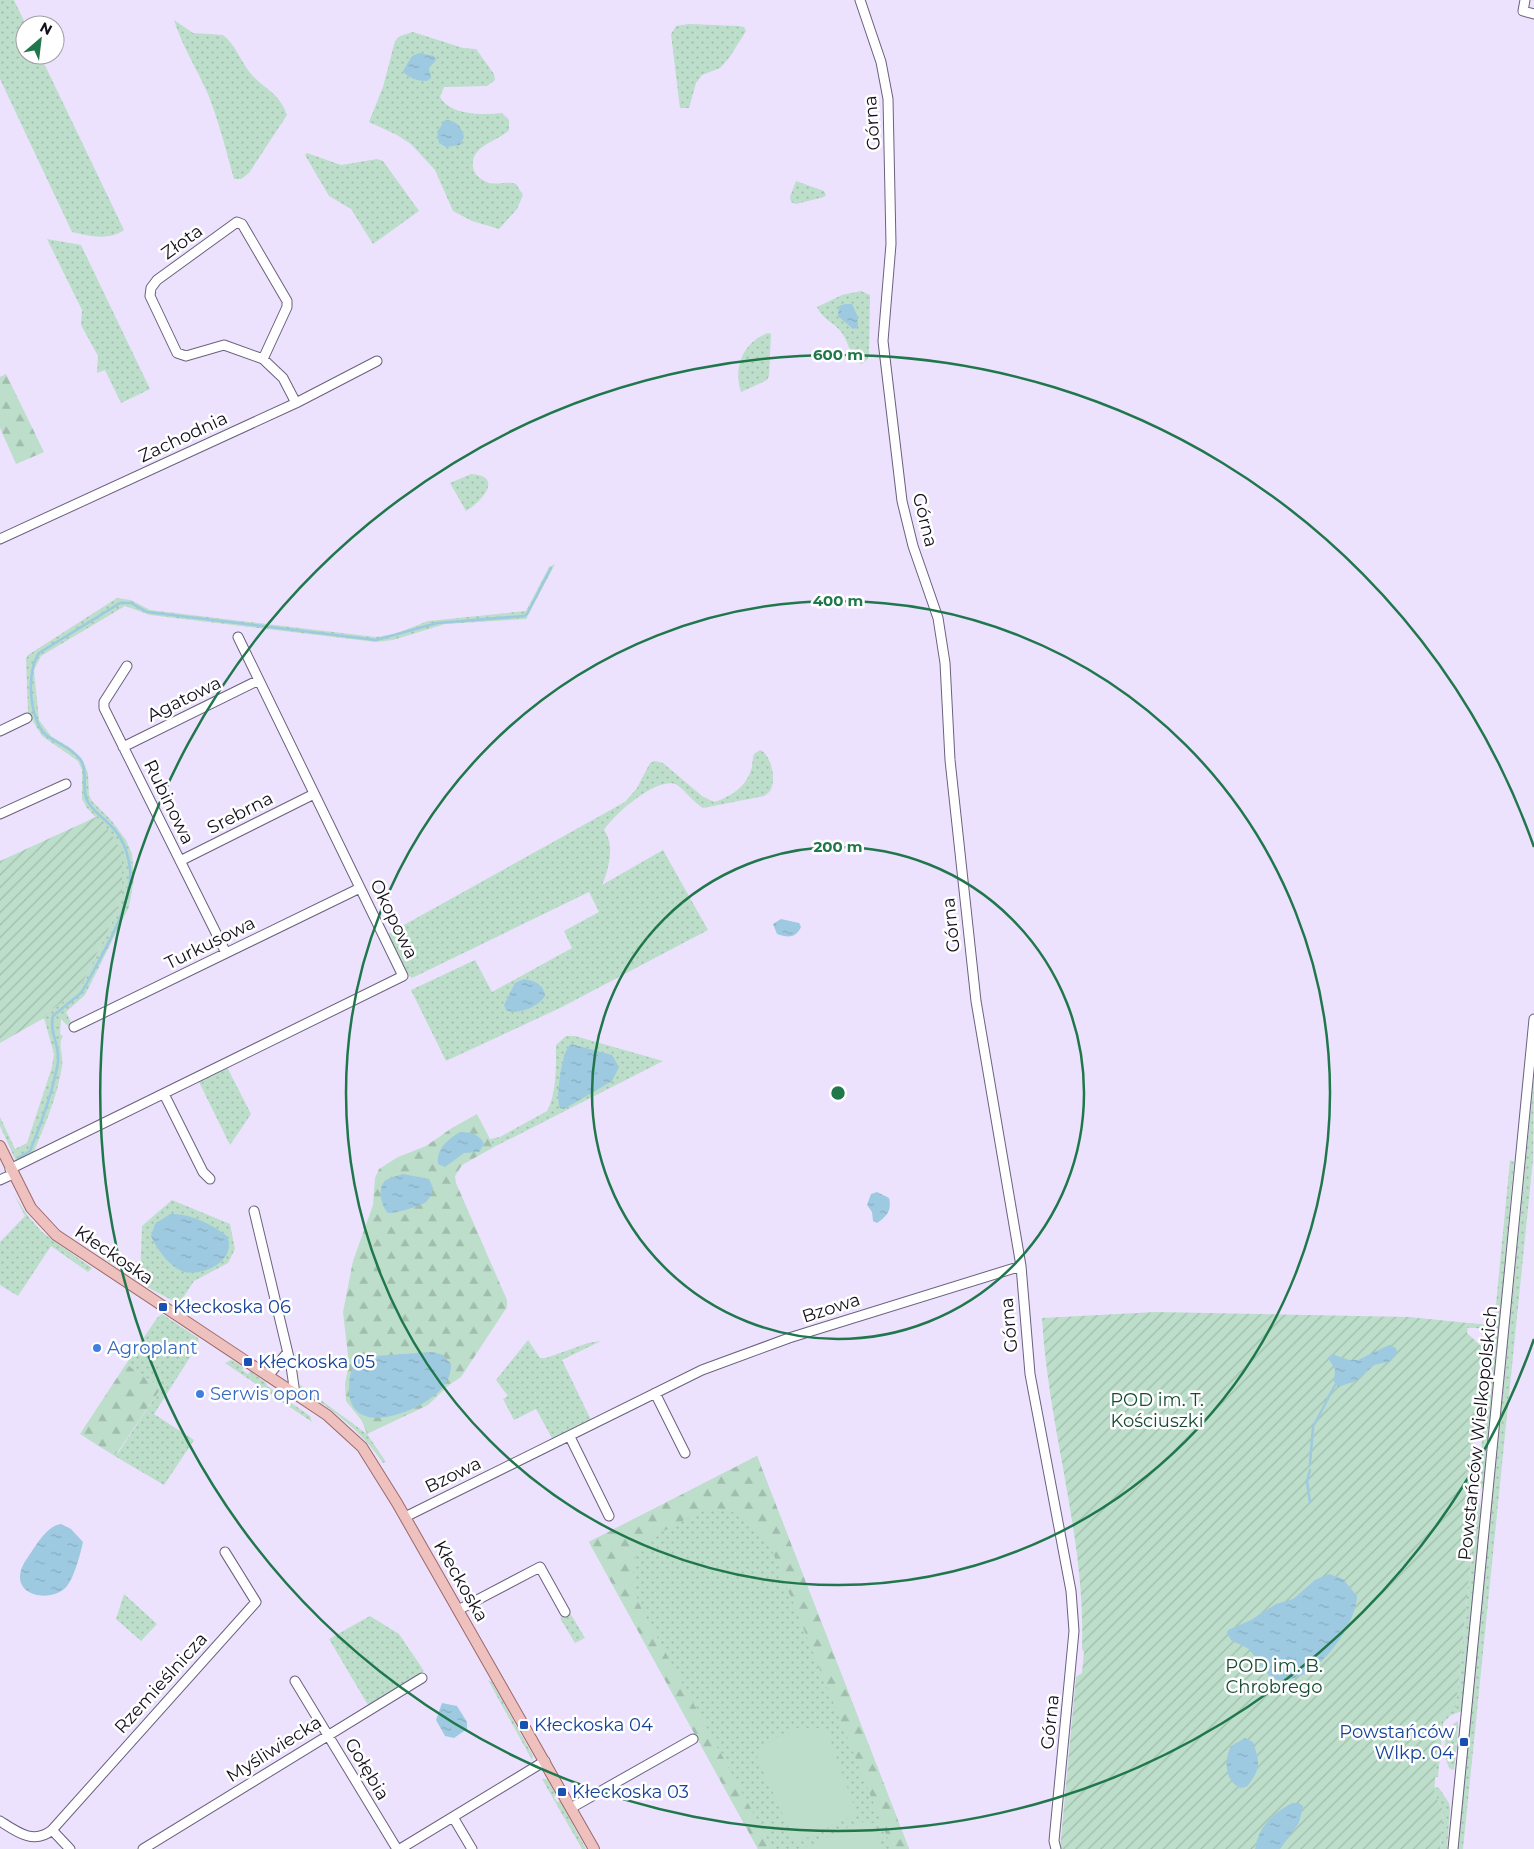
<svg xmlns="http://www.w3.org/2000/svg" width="1534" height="1849" font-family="Montserrat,sans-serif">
<defs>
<pattern id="grass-dots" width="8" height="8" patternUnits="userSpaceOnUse" patternTransform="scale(1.25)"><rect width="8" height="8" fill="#bcdeca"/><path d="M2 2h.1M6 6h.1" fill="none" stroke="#a1bdad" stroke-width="1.8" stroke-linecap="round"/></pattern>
<pattern id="forest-firs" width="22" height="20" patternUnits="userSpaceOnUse" patternTransform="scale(1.25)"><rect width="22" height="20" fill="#bcdeca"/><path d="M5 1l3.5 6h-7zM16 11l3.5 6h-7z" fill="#a1bdad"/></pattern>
<pattern id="garden-furrows" width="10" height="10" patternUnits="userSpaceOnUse" patternTransform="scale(1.25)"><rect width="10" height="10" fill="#bcdeca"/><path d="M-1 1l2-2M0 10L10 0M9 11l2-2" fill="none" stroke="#a1bdad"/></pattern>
<pattern id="water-ripples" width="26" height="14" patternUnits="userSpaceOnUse" patternTransform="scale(1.25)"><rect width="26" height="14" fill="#9ecae1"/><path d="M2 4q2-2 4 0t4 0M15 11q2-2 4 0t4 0" fill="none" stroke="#87acc0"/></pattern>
</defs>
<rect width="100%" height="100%" fill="#ece2fe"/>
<!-- grass -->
<path fill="url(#grass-dots)" d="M 0,0 L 14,0 L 26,25 L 25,55 L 40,55 L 124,230 C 108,241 90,236 72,232 L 0,79 Z
M 174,20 L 193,33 L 223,35 C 236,45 240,61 251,74 C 265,90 279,92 287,115 L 249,173 L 241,179 L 234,179 C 226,150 219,122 208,94 C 197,69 182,46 174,20 Z
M 689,24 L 738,26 L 744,27 L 746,31 L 729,58 L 720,68 L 702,75 L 696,83 L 689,108 L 680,108 L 671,34 L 676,26 Z
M 413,32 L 463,48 L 476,49 L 494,74 L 495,80 L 487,86 L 444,87 L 440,97 C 451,116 484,115 502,113 L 509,120 L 509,130 C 498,142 466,146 474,171 C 476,176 483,181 489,183 C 498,185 507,181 516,184 L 523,195 L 517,209 L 499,229 L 472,221 L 453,211 L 435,170 L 411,144 L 397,135 L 369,122 L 383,87 L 395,41 L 400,36 Z
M 307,153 L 341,165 L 377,159 L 383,161 L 419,211 L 373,244 L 351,209 L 329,196 L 305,155 Z
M 796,181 L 824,191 L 826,195 L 824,197 L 796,204 L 791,202 L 790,197 Z
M 47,239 L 81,245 L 150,389 L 121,403 L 105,370 L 97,373 L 98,356 L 81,325 L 82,310 Z
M 861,291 L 870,295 L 869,355 L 867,360 L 861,364 C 851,359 849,343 842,333 C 834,322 822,319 817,307 L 842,295 Z
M 768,333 L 771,334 L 769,376 L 767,380 L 741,392 C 733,367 743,342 768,333 Z
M 471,474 C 505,476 481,502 466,511 L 450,483 Z
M 555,564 L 526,619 L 445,624 L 393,640 L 376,642 L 150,615 L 125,606 L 41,656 L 34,670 L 39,720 L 51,736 L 72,749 L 82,759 L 88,773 L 89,795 L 92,801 L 111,820 L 126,840 L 132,854 L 134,879 L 129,907 L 85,995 L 66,1012 L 72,1024 L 68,1026 L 61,1019 L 60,1034 L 63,1036 C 57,1044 64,1056 62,1066 C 58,1095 45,1124 34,1152 L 16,1161 L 0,1126 L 0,1117 L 15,1149 L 27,1143 L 52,1067 L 54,1054 L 44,1018 L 50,1011 L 79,990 L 114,918 L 122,894 L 109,831 L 87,808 L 82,799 L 82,770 L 78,761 L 42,736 L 28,713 L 26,659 L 28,655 L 117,598 L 131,600 L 150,610 L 376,637 L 395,634 L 428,621 L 526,611 L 549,567 Z
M 760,750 C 771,754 777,780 770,791 C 769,793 766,794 764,796 L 703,808 C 693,802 685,790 677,785 C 659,774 612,816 604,830 C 615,845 609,869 602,885 L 663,850 L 708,930 L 562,1007 L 446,1061 L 411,990 L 475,960 L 492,992 L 572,948 L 564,931 L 599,912 L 589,892 L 412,978 L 405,972 L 386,935 L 625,802 L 637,788 L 650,763 L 655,761 L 663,763 L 702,796 L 714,802 C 730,797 746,787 751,770 C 753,765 752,759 754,754 Z
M 566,1036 L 575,1036 L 663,1061 L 494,1147 L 490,1139 L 500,1137 L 547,1111 C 557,1093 556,1065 556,1045 Z
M 227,1067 L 251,1114 L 230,1145 L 198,1080 Z
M 1534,1077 L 1533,1159 L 1463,1849 L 1458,1849 Z
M 1510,1160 L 1514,1162 L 1484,1491 L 1478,1483 L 1491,1345 C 1488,1329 1482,1327 1467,1328 L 1468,1323 L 1494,1325 Z
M 13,1193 L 27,1215 L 42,1232 L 92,1268 L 88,1272 L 51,1246 L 18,1296 L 0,1285 L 0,1242 L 25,1216 Z
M 172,1200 L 230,1224 L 235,1249 L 228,1263 L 194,1281 L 179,1304 L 149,1288 L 103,1258 L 104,1255 L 140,1279 L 142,1226 Z
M 162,1314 L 198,1338 L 199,1343 L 154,1414 L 194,1440 L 164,1485 L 113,1455 L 118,1453 L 161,1388 L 126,1364 L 157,1318 Z
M 528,1340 L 540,1358 L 546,1358 L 588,1343 L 601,1341 L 562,1360 L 591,1420 L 553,1440 L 536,1409 L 514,1420 L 503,1399 L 508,1396 L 496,1380 Z
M 231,1360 L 244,1367 L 242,1370 L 248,1374 L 250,1371 L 266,1383 L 267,1386 L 310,1416 L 312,1422 L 225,1363 Z
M 299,1384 L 367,1434 L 386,1462 L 383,1463 C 361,1430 332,1410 300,1388 Z
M 757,1456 L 909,1849 L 758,1849 L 589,1542 Z
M 1477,1498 L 1481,1509 L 1462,1711 L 1451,1715 L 1443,1723 L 1438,1777 L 1435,1777 L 1440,1720 L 1448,1708 L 1456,1706 Z
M 124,1594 L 157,1624 L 141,1641 L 116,1619 Z
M 570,1613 L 585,1638 L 575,1643 L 560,1618 Z
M 370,1616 L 399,1634 L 424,1671 L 368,1705 L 329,1639 Z
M 488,1680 L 492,1682 L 533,1756 L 532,1760 Z
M 1458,1721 L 1457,1743 L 1453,1744 L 1457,1745 L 1454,1770 L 1450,1769 C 1442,1756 1443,1727 1458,1721 Z
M 542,1779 L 547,1779 L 556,1795 L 554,1797 L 557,1802 L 560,1801 L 586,1849 L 582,1849 Z
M 1434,1787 L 1439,1788 L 1449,1803 L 1450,1809 L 1447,1849 L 1440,1849 L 1443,1811 L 1434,1793 Z"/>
<!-- forest -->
<path fill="url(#forest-firs)" d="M 6,374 L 44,452 L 16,464 L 0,428 L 0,377 Z
M 477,1114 L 494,1147 L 462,1165 L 455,1176 L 456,1183 L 507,1300 L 507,1307 L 461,1377 L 449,1385 L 428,1405 L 367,1434 L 362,1421 L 346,1401 L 345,1384 L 349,1364 L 343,1312 L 353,1261 L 373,1205 L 375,1178 L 379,1169 L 398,1157 L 426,1146 L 452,1128 Z
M 126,1364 L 161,1388 L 117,1453 L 113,1455 L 80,1434 Z
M 757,1456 L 909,1849 L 892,1849 L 770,1545 C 760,1527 730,1502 707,1510 C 695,1513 683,1521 672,1527 C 661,1532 647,1537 640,1547 C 629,1565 633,1586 639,1604 L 773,1849 L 758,1849 L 589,1542 Z"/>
<!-- park -->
<path fill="#bcdeca" d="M 797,1728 L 826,1728 L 857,1814 L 796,1843 L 757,1758 L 770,1740 Z
M 859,1822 L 873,1823 L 883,1849 L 802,1849 Z"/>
<!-- garden -->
<path fill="url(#garden-furrows)" d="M 96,817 L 109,831 L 119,847 L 122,859 L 122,894 L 114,918 L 79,990 L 50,1011 L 44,1018 L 0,1043 L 0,861 Z
M 1156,1312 L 1409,1317 L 1468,1323 L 1467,1333 L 1482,1347 L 1468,1498 L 1477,1498 L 1456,1707 L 1448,1708 L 1440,1720 L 1434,1793 L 1443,1811 L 1440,1849 L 1060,1849 L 1076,1677 L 1082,1673 L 1084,1652 L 1082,1649 C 1086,1537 1048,1429 1042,1318 Z"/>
<!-- water -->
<path fill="url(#water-ripples)" d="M 419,53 L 434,56 L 436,60 L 429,68 L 431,78 L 427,81 C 418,81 408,78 403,71 L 412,56 Z
M 445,120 C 456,120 462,127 464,137 L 460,145 L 446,147 L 439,143 L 437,132 Z
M 845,304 L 852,304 L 857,315 L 858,325 L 857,328 L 853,329 L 838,316 L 839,306 Z
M 781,919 L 799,923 L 801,927 C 796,938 788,938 777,934 L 773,924 Z
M 524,979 C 534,981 544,984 545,996 C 538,1007 519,1015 506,1010 L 504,1005 L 515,983 Z
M 571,1044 L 612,1055 L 619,1067 L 612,1081 L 564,1109 L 560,1108 C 555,1099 562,1049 571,1044 Z
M 460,1132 C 470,1132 480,1134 484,1144 L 479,1152 L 464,1153 L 445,1167 L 438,1164 C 436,1148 449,1139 460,1132 Z
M 403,1174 L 429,1179 L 433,1188 C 432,1193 430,1198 426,1202 C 421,1206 394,1214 388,1213 C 382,1207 377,1190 384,1182 C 387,1178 398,1176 403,1174 Z
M 877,1192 L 889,1198 C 892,1210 887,1216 877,1223 L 873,1221 L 872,1212 L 867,1205 L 871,1194 Z
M 170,1214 C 190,1213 211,1224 227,1236 C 237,1260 205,1276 185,1272 C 171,1269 156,1248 151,1236 L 155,1224 Z
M 1389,1345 L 1396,1348 L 1397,1352 L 1391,1361 L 1374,1365 L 1356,1381 L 1338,1387 L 1334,1382 L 1335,1369 L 1328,1358 L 1332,1354 L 1349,1360 L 1358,1360 Z
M 433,1352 L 443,1355 L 451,1364 C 451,1372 449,1379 444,1386 C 426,1410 349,1442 349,1389 C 349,1377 351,1366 360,1357 Z
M 61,1524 L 71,1529 L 83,1542 C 81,1552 74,1578 67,1586 C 53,1604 6,1597 24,1563 C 33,1551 45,1526 61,1524 Z
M 1329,1574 L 1343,1579 L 1357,1596 C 1356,1629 1308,1693 1271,1678 L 1249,1649 L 1231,1640 L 1227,1633 L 1228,1630 L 1251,1620 L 1276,1604 L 1293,1599 L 1315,1580 Z
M 442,1703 L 457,1706 L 467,1722 L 467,1729 L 454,1738 L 445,1736 L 436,1720 Z
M 1245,1738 L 1253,1742 C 1258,1758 1262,1767 1251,1781 C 1248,1786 1247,1787 1241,1788 C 1224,1782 1224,1759 1231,1746 Z
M 1292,1803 L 1299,1803 L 1303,1806 L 1299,1823 L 1280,1849 L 1255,1849 C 1259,1826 1272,1814 1292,1803 Z"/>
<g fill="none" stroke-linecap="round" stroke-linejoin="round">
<!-- stream -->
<path stroke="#9ecae1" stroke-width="2.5" d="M 18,1158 L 30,1151 C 41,1124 53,1091 58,1062 C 60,1046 49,1032 53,1016 L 81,993 L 86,985 C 103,952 133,906 130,869 C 128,852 122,836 110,825 C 102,816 92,811 87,800 C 81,787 89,772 80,759 C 72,748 56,743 46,735 C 29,720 26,671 39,653 L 120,603 L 131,603 L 147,612 L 376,640 L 437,623 L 524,616 L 527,614 L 551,568
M 1310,1464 L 1313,1427 L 1335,1385
M 1310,1470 L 1307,1481 L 1310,1502"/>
<!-- minor casing -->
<g stroke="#6b617e" stroke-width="11">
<path id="minor" d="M 860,0 L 881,62 L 888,99 L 891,244 L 883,341 L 902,501 L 913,546 L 938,618 L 945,663 L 950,760 L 976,1001 L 1021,1266 L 1030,1374 L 1071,1591 L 1074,1631 L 1054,1841 L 1056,1849
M 1525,0 L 1523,11 L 1534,14
M 263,359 L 287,307 L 287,301 L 242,224 L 237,222 L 157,280 L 151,288 L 150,296 L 177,353 L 186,356 L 224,345 L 263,359 L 283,378 L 296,403
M 0,539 L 296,403 L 377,361
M 127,666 L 104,702 L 104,708 L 226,953
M 0,731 L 27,718
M 123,747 L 259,680
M 0,814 L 66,784
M 180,861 L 314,794
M 74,1027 L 360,888
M 164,1094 L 203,1172 L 210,1179
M 10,1169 L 403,976 L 238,637
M 0,1180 L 13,1174
M 254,1211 L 291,1366 L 295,1394
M 268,1376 L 287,1353
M 655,1393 L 685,1453
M 570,1437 L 609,1516
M 405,1517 L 702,1370 L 789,1338 L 1021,1266
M 458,1610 L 540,1567 L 565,1612
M 295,1681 L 397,1849
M 571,1808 L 693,1739
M 453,1817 L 472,1849
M 0,1821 C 17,1832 34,1845 52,1830 L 256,1602 L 225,1552
M 52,1830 L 70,1849
M 143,1849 L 422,1678
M 400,1849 L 545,1761
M 1453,1849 L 1534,1019"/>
</g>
<!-- major casing -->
<g stroke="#9b6868" stroke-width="12">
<path id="major" d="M 0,1146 L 31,1208 L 56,1235 L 327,1415 L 362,1447 L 397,1503 L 594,1849"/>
</g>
<!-- minor -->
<use href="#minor" stroke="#fff" stroke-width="9"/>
<!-- major -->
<use href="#major" stroke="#eec1be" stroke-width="10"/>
</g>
<!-- distance rings -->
<g fill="none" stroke="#20774b" stroke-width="2.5">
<circle cx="838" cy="1093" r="246"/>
<circle cx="838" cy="1093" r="492"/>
<path d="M1534 1339A738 738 0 1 1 1534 847"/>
</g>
<!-- markers -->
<g fill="#1a4fb4" stroke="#fff" stroke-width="2">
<rect x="158" y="1302" width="10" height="10" rx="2.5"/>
<rect x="243" y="1357" width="10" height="10" rx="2.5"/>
<rect x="519" y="1720" width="10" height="10" rx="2.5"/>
<rect x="1459" y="1737" width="10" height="10" rx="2.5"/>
<rect x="557" y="1787" width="10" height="10" rx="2.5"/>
</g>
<g fill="#3f7fe0" stroke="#fff" stroke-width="2">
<circle cx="97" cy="1348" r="5"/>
<circle cx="200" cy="1394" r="5"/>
</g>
<g text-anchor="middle" stroke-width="5" stroke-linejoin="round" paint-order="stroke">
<!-- street labels -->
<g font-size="18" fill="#14101b" stroke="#fff">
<text transform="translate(872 123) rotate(-94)" y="6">Górna</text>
<text transform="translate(182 242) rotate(-36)" y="6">Złota</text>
<text transform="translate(183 437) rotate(-25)" y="6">Zachodnia</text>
<text transform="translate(925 520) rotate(76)" y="6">Górna</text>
<text transform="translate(184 699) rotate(-26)" y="6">Agatowa</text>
<text transform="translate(169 802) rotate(64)" y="6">Rubinowa</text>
<text transform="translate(240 813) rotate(-27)" y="6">Srebrna</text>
<text transform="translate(394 919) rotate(64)" y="6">Okopowa</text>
<text transform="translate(951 925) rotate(-96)" y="6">Górna</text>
<text transform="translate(210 943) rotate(-26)" y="6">Turkusowa</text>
<text transform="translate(114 1255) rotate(34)" y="6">Kłeckoska</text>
<text transform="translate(831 1308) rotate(-18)" y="6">Bzowa</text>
<text transform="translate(1009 1325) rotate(-95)" y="6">Górna</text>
<text transform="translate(1478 1433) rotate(-84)" y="6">Powstańców Wielkopolskich</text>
<text transform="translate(453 1475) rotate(-26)" y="6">Bzowa</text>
<text transform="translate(461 1581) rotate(60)" y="6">Kłeckoska</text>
<text transform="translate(161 1683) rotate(-48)" y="6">Rzemieślnicza</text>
<text transform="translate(1050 1722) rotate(-84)" y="6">Górna</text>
<text transform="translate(274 1749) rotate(-32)" y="6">Myśliwiecka</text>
<text transform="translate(367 1769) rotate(59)" y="6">Gołębia</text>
</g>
<!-- transit labels -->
<g font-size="18" fill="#164399" stroke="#fff" text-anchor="start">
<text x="173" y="1313">Kłeckoska 06</text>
<text x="258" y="1368">Kłeckoska 05</text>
<text x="534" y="1731">Kłeckoska 04</text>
<text x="1454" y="1738" text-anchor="end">Powstańców<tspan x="1454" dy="21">Wlkp. 04</tspan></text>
<text x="572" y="1798">Kłeckoska 03</text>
</g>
<!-- shop labels -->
<g font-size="18" fill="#366cbe" stroke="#fff" text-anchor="start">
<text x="107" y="1354">Agroplant</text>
<text x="210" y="1400">Serwis opon</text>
</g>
<!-- park labels -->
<g font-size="18" fill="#164b33" stroke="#fff">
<text x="1157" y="1406">POD im. T.<tspan x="1157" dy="21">Kościuszki</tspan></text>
<text x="1274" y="1672">POD im. B.<tspan x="1274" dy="21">Chrobrego</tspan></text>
</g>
</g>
<circle cx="838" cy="1093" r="8" fill="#20774b" stroke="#fff" stroke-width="2.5"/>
<g font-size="15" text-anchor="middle" font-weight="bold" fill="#20774b" stroke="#fff" stroke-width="5" stroke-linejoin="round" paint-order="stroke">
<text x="838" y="360">600 m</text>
<text x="838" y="606">400 m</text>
<text x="838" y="852">200 m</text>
</g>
<!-- north arrow -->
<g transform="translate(40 40) rotate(28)"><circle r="24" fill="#ffffff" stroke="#a19fa4"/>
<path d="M0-4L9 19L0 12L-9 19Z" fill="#20774b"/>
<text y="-8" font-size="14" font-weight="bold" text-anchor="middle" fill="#14101b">N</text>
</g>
</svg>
